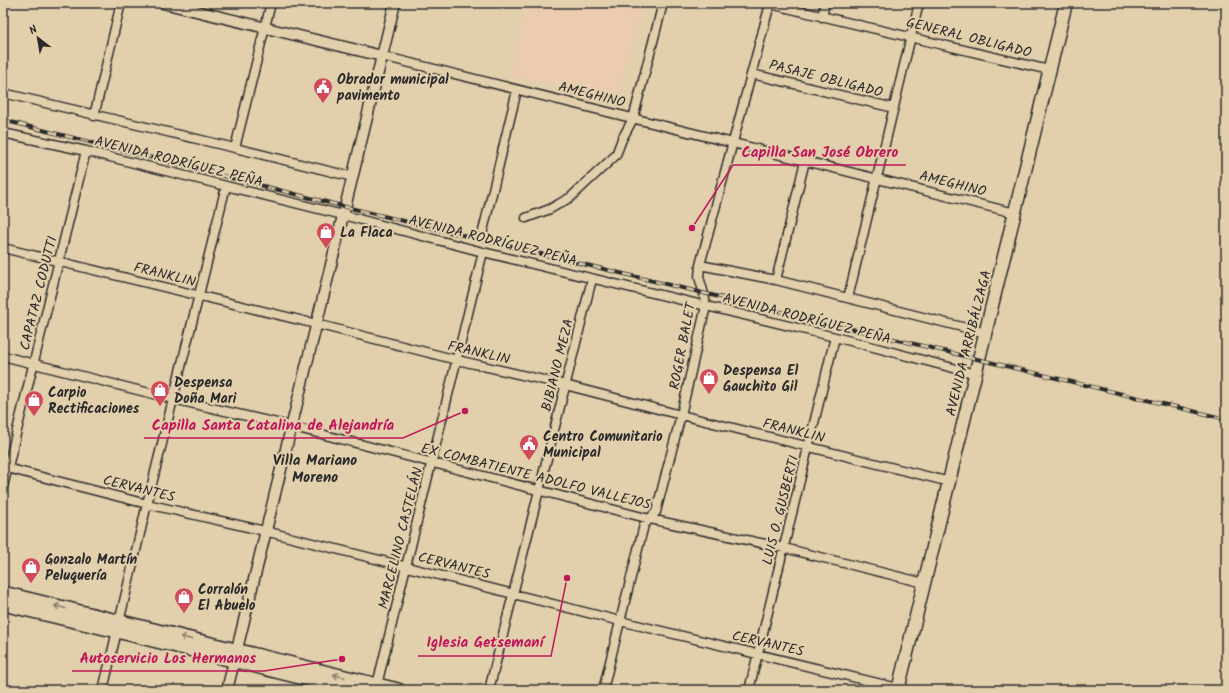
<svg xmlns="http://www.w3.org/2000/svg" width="1229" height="693" font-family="Kalam,sans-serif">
<rect width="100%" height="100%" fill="#e2d0ad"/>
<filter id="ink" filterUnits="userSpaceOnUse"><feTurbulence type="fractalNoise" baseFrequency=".025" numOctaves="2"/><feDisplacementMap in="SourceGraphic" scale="8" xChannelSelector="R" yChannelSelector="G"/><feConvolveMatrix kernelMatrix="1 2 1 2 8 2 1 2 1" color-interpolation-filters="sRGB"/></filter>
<g filter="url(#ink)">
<!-- built -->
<path fill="#ebccb1" d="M 527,3 L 643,3 L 616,101 L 510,74 Z"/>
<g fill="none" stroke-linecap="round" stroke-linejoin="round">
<!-- minor casing -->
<g stroke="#2b2b2b" stroke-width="11">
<path id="minor" d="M 766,3 L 1049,70
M 822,17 L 825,3
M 382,56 L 1015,213
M 752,74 L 894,108
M 3,93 L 235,148 L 353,177
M 94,116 L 121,3
M 3,133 L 86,151 L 226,186 L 343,215 L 483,252 L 835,337 L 976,374
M 235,148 L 271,3
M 526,218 L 550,209 L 571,197 L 616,155 L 622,139 L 633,119 L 663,3
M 483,231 L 517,90
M 3,248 L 316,324 L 457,360 L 565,385 L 681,415 L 950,482
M 700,265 L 776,280 L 986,333
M 776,280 L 805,161
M 848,298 L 919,3
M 3,356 L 173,399 L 290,426 L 650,519 L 784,548 L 924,583
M 3,467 L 147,504 L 265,531 L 620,621 L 898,688
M 3,487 L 86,151
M 376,689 L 483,252
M 103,690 L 147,504 L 226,186
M 489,690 L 592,279
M 603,690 L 644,525 L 656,512 L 681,415 L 706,306 L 704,294 L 699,277 L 700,265 L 770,4
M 749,690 L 835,337"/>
</g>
<!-- tertiary casing -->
<g stroke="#2b2b2b" stroke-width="13">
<path id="tertiary" d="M 163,3 L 382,56
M 227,690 L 395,3"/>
</g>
<!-- secondary casing -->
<g stroke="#2b2b2b" stroke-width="15">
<path id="secondary" d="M 898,690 L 1066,3"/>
</g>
<!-- primary casing -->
<g stroke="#2b2b2b" stroke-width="16">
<path id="primary" d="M 3,593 L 398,690
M 3,604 L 117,631 L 351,690"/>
</g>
<!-- minor -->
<use href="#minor" stroke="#e2d0ad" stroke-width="8"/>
<!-- tertiary -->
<use href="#tertiary" stroke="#e2d0ad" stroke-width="10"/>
<!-- secondary -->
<use href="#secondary" stroke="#e2d0ad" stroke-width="12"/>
<!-- primary -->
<use href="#primary" stroke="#e2d0ad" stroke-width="13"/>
<!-- rail casing -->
<g stroke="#2b2b2b" stroke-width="4">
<path id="rail" d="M 3,120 L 346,207 L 1226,419"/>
</g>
<!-- rail -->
<use href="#rail" stroke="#e2d0ad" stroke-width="2.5" stroke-dasharray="8" stroke-linecap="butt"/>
</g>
<!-- one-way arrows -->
<defs><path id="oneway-shaft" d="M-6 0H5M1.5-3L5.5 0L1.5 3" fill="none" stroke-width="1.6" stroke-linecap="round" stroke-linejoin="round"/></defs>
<g stroke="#867e6c">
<use href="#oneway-shaft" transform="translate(60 607) rotate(-166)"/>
<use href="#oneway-shaft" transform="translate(186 638) rotate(-166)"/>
<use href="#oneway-shaft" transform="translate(339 676) rotate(-166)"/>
</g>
</g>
<!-- icons -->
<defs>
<g id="civic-pin" transform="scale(1)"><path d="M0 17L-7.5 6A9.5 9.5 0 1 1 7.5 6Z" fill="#d1495b" stroke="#e2d0ad"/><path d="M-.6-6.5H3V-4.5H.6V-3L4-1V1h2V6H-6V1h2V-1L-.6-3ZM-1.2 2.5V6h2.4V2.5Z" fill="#fff"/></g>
<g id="shop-pin" transform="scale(1)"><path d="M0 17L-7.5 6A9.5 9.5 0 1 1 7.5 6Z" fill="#d1495b" stroke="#e2d0ad"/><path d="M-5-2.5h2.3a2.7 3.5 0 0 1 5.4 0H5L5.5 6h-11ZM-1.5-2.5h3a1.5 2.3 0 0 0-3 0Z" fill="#fff"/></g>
</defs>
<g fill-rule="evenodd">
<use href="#civic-pin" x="323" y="87"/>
<use href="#shop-pin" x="326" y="232"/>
<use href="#shop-pin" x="709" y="378"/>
<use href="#shop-pin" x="160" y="390"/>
<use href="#shop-pin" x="34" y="400"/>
<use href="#civic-pin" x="529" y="444"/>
<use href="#shop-pin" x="31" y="567"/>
<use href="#shop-pin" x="184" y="597"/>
</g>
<g text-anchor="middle" stroke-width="4" stroke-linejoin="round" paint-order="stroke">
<!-- street labels -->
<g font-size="14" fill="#2b2b2b" stroke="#e2d0ad">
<text transform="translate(969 37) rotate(14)" y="5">GENERAL OBLIGADO</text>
<text transform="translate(826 78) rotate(14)" y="5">PASAJE OBLIGADO</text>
<text transform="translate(592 94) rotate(14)" y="5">AMEGHINO</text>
<text transform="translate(179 161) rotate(14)" y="5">AVENIDA RODRÍGUEZ PEÑA</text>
<text transform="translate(953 183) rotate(14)" y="5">AMEGHINO</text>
<text transform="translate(493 240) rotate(14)" y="5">AVENIDA RODRÍGUEZ PEÑA</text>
<text transform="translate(165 274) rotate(14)" y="5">FRANKLIN</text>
<text transform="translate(38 293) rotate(-76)" y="5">CAPATAZ CODUTTI</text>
<text transform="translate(807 318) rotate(14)" y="5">AVENIDA RODRÍGUEZ PEÑA</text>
<text transform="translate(968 343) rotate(-76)" y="5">AVENIDA ARRIBÁLZAGA</text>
<text transform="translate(682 346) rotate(-79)" y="5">ROGER BALET</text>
<text transform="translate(479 352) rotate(13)" y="5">FRANKLIN</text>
<text transform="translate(557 365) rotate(-76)" y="5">BIBIANO MEZA</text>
<text transform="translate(794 430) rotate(14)" y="5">FRANKLIN</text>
<text transform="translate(536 476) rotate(14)" y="5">EX COMBATIENTE ADOLFO VALLEJOS</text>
<text transform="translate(139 488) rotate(14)" y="5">CERVANTES</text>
<text transform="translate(780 510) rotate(-76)" y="5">LUIS O. GUSBERTI</text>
<text transform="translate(400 538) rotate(-76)" y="5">MARCELINO CASTELÁN</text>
<text transform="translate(454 565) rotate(14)" y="5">CERVANTES</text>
<text transform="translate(768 643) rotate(13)" y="5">CERVANTES</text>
</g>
<!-- poi labels -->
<g font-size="14" font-weight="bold" fill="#2b2b2b" stroke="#e2d0ad" text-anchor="start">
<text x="337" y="84">Obrador municipal<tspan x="337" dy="16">pavimento</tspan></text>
<text x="340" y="237">La Flaca</text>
<text x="723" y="375">Despensa El<tspan x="723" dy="16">Gauchito Gil</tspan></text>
<text x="174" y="387">Despensa<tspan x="174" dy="16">Doña Mari</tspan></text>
<text x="48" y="397">Carpio<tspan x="48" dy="16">Rectificaciones</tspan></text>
<text x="543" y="441">Centro Comunitario<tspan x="543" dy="16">Municipal</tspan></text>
<text x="45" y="564">Gonzalo Martín<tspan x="45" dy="16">Peluquería</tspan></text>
<text x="198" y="594">Corralón<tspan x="198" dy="16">El Abuelo</tspan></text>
</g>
<!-- neighbourhood labels -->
<g font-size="15" font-weight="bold" fill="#2b2b2b" stroke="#e2d0ad">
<text x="315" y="465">Villa Mariano<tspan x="315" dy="17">Moreno</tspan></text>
</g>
</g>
<!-- callouts -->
<path fill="none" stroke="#c2185b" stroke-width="1.5" d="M692 228L733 165H906M465 411L403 438H144M567 578L551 656H418M342 659L264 671H72"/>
<g fill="#c2185b" stroke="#e2d0ad" stroke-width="1.5">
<circle cx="692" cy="228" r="4"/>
<circle cx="465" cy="411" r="4"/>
<circle cx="567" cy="578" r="4"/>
<circle cx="342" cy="659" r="4"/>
</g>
<g font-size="15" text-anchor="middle" font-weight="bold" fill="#c2185b" stroke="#e2d0ad" stroke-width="4" stroke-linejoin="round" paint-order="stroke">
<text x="820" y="157">Capilla San José Obrero</text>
<text x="273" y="430">Capilla Santa Catalina de Alejandría</text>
<text x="485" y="647">Iglesia Getsemaní</text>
<text x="168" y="663">Autoservicio Los Hermanos</text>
</g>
<!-- margin -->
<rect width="1229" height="693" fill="none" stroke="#e2d0ad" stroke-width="16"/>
<rect x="8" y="8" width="1213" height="677" fill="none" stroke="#2b2b2b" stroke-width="1.5" filter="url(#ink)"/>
<!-- north arrow -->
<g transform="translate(38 38) rotate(329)" stroke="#e2d0ad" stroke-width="3" paint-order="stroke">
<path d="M0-3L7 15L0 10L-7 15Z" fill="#2b2b2b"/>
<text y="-6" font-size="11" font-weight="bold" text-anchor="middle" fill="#2b2b2b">N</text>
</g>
</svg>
